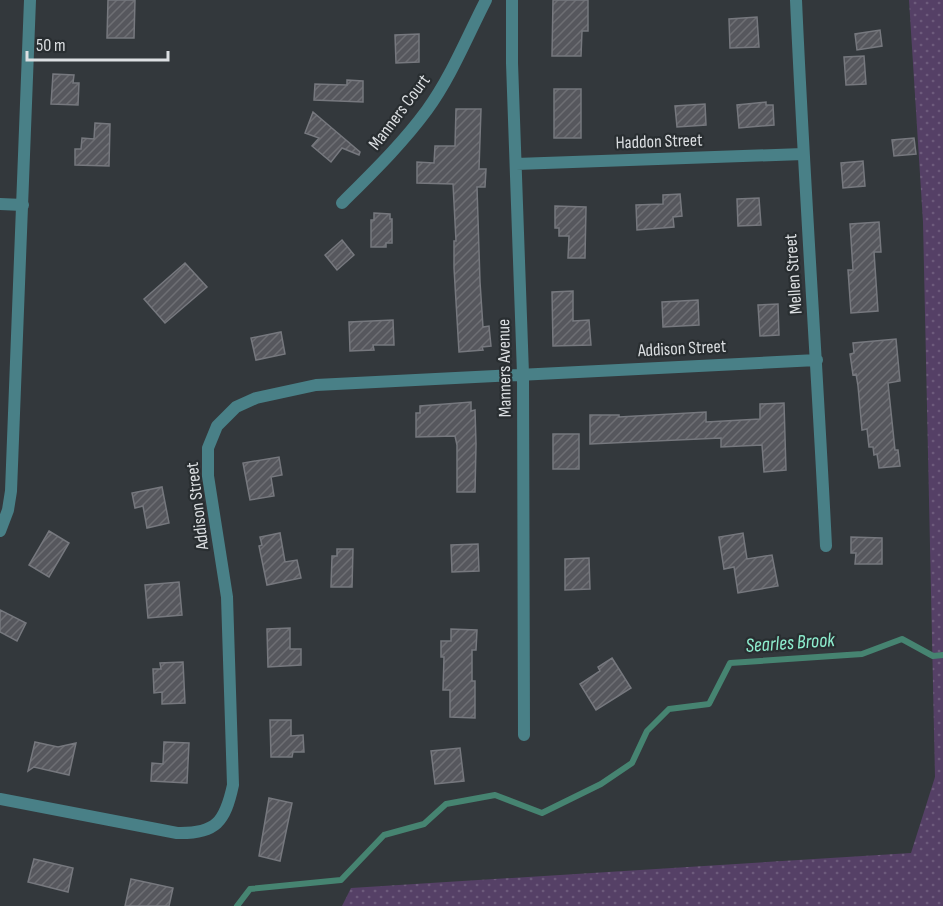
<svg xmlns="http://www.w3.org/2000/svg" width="943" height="906" font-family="'Sofia Sans Condensed',sans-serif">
<defs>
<pattern id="grass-dots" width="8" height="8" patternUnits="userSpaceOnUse" patternTransform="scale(1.5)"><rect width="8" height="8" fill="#554066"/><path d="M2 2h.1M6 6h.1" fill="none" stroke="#6d5b7c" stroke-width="1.8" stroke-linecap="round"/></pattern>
<pattern id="building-hatch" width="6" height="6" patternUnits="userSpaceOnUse" patternTransform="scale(1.5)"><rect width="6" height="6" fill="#56575d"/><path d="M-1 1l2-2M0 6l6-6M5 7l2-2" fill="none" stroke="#6e6f74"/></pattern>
</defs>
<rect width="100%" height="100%" fill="#33383c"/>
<!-- grass -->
<path fill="url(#grass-dots)" d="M 909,0 L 943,0 L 943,906 L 342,906 L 351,888 L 911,853 L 935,777 L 923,222 Z"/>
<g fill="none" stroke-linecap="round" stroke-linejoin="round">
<!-- stream -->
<path stroke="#468471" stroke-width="6" d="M 237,906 L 250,889 L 341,880 L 384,835 L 424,824 L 446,804 L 495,795 L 542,813 L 601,784 L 632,763 L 647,731 L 669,709 L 709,704 L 730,663 L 862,654 L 902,639 L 933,656 L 943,655"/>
</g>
<!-- building -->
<path fill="url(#building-hatch)" stroke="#76787e" stroke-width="1.5" d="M 108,0 L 135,0 L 134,38 L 107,38 Z
M 553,0 L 588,0 L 588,31 L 582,31 L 581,56 L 552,56 Z
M 757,17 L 759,47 L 730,48 L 729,19 Z
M 880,30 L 882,46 L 857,50 L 855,34 Z
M 419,34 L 419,62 L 396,63 L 395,35 Z
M 864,56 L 866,84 L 846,85 L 844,57 Z
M 53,74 L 74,75 L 73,83 L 79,83 L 78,105 L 51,104 Z
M 347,80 L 363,81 L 363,102 L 314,100 L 315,84 L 347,85 Z
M 554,89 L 581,89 L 581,138 L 554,138 Z
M 766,102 L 766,105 L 773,105 L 774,125 L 739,128 L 737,105 Z
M 705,104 L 706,125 L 677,127 L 675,106 Z
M 456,109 L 481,109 L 479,169 L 486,169 L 485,187 L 477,187 L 480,282 L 483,327 L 489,326 L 491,346 L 482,347 L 483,350 L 459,352 L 454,268 L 454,241 L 456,241 L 453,184 L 417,183 L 417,162 L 434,163 L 435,146 L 455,146 Z
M 313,112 L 360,152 L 359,155 L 342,148 L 331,162 L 312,146 L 319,138 L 305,133 Z
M 95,123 L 110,124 L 109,166 L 75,165 L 75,149 L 81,149 L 82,138 L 94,139 Z
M 914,138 L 916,154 L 894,156 L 892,140 Z
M 863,161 L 865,186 L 843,188 L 841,163 Z
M 680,194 L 682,216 L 673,217 L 674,227 L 637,230 L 636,205 L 663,204 L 663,195 Z
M 759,198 L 761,225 L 738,226 L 737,199 Z
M 555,206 L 586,207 L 585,258 L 568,258 L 569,236 L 559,236 L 559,228 L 555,228 Z
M 374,213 L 390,214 L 390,219 L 392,219 L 392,243 L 386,243 L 386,247 L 371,247 L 371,220 L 374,220 Z
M 879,222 L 881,252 L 874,252 L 878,311 L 851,313 L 848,270 L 853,270 L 850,224 Z
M 342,240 L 354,255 L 337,270 L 325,255 Z
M 185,263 L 207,287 L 165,323 L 144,299 Z
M 573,291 L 573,321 L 589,320 L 591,345 L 553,346 L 552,292 Z
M 698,300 L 699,325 L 663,327 L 662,302 Z
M 778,304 L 779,335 L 760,336 L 758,305 Z
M 393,320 L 394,345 L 373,345 L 374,350 L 350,351 L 349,322 Z
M 281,332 L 285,354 L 256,360 L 251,338 Z
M 896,339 L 900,381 L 888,383 L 895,450 L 898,450 L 900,466 L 879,468 L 877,454 L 874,455 L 873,447 L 869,447 L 867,429 L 862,430 L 858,386 L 856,374 L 853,375 L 850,354 L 854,353 L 853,343 Z
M 471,402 L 471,411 L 475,410 L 476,444 L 475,492 L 457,492 L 457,445 L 455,436 L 416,437 L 416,413 L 420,413 L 420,406 Z
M 784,403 L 786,470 L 764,472 L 762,445 L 721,447 L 721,438 L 590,444 L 590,415 L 619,415 L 619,417 L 706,412 L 706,422 L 760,419 L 760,404 Z
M 553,434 L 579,434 L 579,469 L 553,469 Z
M 279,457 L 282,475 L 271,477 L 274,496 L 250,500 L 243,463 Z
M 162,487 L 169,523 L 147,528 L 143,506 L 135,508 L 132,493 Z
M 49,531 L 69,543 L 49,577 L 29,565 Z
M 280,533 L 285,562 L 297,560 L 301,578 L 267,585 L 259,546 L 262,545 L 260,537 Z
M 743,533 L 747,559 L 772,555 L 778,586 L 738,593 L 734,567 L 724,569 L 719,537 Z
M 851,537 L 882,538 L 882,564 L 855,564 L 856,553 L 851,553 Z
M 478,544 L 479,571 L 452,572 L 451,545 Z
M 337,549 L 353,549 L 352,587 L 331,587 L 332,556 L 337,556 Z
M 589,558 L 590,589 L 565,590 L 565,559 Z
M 179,582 L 182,615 L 148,618 L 145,585 Z
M 0,610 L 26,623 L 17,641 L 0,632 Z
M 290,628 L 290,649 L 301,649 L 301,665 L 268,667 L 267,629 Z
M 451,629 L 477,630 L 476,650 L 472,650 L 472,681 L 475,681 L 475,718 L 450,717 L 450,690 L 443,690 L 444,657 L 441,657 L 441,641 L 451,641 Z
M 612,658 L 631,688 L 596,710 L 580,684 L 600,671 L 598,667 Z
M 183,662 L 185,703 L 162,704 L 162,692 L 154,693 L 153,669 L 161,669 L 160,663 Z
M 270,720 L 291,720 L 291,736 L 303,735 L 304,752 L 293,752 L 292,757 L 271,757 Z
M 35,742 L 58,747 L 76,743 L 69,775 L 34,767 L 28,771 Z
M 164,742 L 189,743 L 187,783 L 151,781 L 152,763 L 163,764 Z
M 460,748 L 464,781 L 435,784 L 431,751 Z
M 269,798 L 292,803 L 280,861 L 259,856 Z
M 34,859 L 73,868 L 68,892 L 28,882 Z
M 131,879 L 173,888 L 169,906 L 125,906 Z"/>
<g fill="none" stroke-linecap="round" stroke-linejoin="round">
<!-- street -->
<path stroke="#498087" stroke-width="12" d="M 512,0 L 512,63 L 523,374 L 524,735
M 796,0 C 804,182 817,364 826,546
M 516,164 L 803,154
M 342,203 C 372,173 402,144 427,110 C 451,77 467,37 486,0
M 0,204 L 23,205
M 0,531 L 8,510 L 11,491 L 30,0
M 0,799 L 177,833 C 216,834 225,822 233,785 L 227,597 L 208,476 L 208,448 L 217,426 L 236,407 L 256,398 L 316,385 L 817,360"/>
</g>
<g text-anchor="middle" stroke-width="4.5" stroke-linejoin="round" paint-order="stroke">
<!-- street labels -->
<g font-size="18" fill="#dcdfe2" stroke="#292e31">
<text transform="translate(399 112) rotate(-53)" y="6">Manners Court</text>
<text transform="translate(659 141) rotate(-2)" y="6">Haddon Street</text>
<text transform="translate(793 274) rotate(-94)" y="6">Mellen Street</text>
<text transform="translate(682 348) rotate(-3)" y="6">Addison Street</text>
<text transform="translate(504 368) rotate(-91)" y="6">Manners Avenue</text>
<text transform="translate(197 506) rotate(-97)" y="6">Addison Street</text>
</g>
<!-- water labels -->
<g font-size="20" font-style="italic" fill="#8eeecf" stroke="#292e31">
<text transform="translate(790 642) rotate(-4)" y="7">Searles Brook</text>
</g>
</g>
<!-- scale -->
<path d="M27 51v9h141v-9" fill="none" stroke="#dcdfe2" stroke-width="3"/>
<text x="36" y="51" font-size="18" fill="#dcdfe2" stroke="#292e31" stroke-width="4.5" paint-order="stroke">50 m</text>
</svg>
